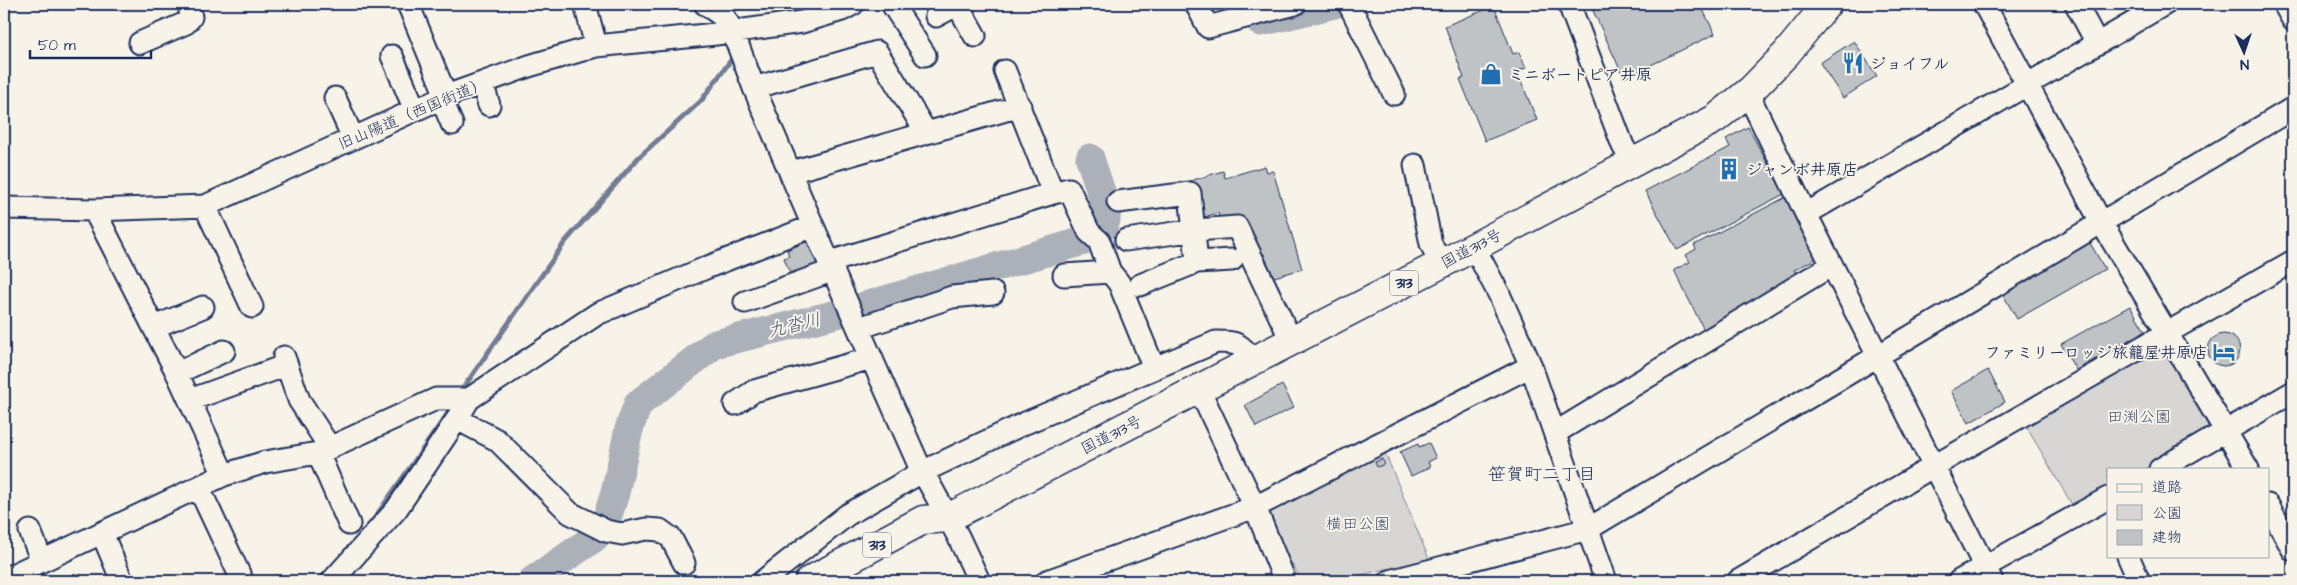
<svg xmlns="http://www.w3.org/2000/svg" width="2297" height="585" font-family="'Architects Daughter','Klee One',sans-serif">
<rect width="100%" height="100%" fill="#f7f3e8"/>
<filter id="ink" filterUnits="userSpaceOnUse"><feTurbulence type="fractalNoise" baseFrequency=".02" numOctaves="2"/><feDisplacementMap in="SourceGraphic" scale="10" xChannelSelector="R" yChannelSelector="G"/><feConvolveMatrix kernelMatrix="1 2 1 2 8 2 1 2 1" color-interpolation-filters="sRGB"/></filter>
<g filter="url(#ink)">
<!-- green -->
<path fill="#d7d6d4" stroke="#798299" d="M 2154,349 L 2165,349 L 2208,425 L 2206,433 L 2145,469 L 2108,469 L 2108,490 L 2075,510 L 2026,426 Z
M 1384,450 L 1429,559 L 1335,581 L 1302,581 L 1267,522 L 1272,508 Z"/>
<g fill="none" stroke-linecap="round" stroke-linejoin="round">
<!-- stream -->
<path stroke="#727c95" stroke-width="5" d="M 459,394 L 565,242 L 639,157 L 701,101 L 731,60
M 369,526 L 453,406
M 316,581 L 327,574"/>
<!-- river -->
<path stroke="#acb0b9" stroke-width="29" d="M 1261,22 L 1335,4
M 532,581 L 597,536 L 605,524 L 615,493 L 629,429 L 638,404 L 715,344 L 845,312 L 1087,240 C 1094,235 1104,229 1106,220 C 1108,206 1094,173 1090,158"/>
</g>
<!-- building -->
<path fill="#c0c3c5" stroke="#1b2f5e" d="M 1590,4 L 1700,4 L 1715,34 L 1624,78 Z
M 1494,6 L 1513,54 L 1519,52 L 1526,68 L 1517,71 L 1537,120 L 1485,141 L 1460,79 L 1464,78 L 1445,26 Z
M 1854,41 L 1877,76 L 1843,98 L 1820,63 Z
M 1748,127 L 1784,194 L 1677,250 L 1645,191 L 1730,147 L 1726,139 Z
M 1265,166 L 1267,172 L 1273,171 L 1302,269 L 1271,278 L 1264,254 L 1244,259 L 1243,228 L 1239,215 L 1220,221 L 1218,213 L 1201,218 L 1190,181 L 1223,171 L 1225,178 Z
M 1790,195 L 1821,256 L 1794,270 L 1798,276 L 1704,330 L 1674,270 L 1690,262 L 1686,255 L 1696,249 L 1694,245 Z
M 813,239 L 824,265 L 792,278 L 784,258 L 789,256 L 787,250 Z
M 2090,243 L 2105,269 L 2017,319 L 2002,293 Z
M 2130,306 L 2145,331 L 2076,370 L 2061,344 Z
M2208 350a16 16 0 1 1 32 0a16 16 0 1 1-32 0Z
M 1988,370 L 2005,402 L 1969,423 L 1951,391 Z
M 1282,385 L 1294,407 L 1256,427 L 1245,405 Z
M 1429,443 L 1436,458 L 1428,462 L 1430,467 L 1411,476 L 1400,452 L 1418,444 L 1419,447 Z
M 1382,459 L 1385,464 L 1377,467 L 1375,462 Z"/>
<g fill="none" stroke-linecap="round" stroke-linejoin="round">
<!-- minor casing -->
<g stroke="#1b2f5e" stroke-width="25">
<path id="minor" d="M 408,4 L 446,96
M 585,4 L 596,46
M 705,4 L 725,18 L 733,32 L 754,88 L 813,226 L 918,463 L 958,536 L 979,581
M 892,4 L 925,55
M 957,4 L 975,36
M 1196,4 L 1208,27 L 1295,4
M 1349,4 L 1394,94
M 1569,4 L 1623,146 L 1633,163
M 1984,4 L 2101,222 L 2248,469
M 2076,4 L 2097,43
M 2284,4 L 2293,20
M 936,16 L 958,4
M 140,43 L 186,23 L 191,17 L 189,4
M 392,56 L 415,110
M 1005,71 L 1053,193 L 1069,189 L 1089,232 L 1099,241 L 1110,272 L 1119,283 L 1154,368
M 482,83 L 489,105
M 754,88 L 877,52 L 926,132
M 1752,89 L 1753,104 L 1806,214 L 1992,581
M 335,98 L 353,138
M 441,98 L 452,124
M 1415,165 L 1431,244 L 1441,264
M 791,172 L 1020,106
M 1118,202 L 1190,193 L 1197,262
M 205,206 L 252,307
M 4,208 L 94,210 L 205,206 L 446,96 L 529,66 L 596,46 L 716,34 L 802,22 L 842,10 L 853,4
M 94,210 L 177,373 L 224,475
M 1806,214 L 2165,4
M 1126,240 L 1196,230 L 1237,227 L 1291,340
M 1474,247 L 1499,294 L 1531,366 L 1606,581
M 830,262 L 1053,193
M 1064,275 L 1110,272
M 1140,285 L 1197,262 L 1232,260
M 745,302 L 834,270
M 154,327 L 203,307
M 859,328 L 952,297 L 993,293
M 284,357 L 299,400 L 330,448
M 177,373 L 224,351
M 1199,389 L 1255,507 L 1285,581
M 469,399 L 457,419 L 497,440 L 570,513 L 606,531 L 622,534 L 646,529 L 660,530 L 671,538 L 684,563
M 190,400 L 287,365
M 735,404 L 754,391 L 872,358
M 1555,433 L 1832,265
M 318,453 L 349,524
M 2160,469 L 2293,392
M 199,488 L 242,580
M 2268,505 L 2293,550
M 30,531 L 42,561
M 102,533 L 122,581
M 2128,556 L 2139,581
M 4,579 L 224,475 L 265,462 L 318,453 L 436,399 L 469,399 L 597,314 L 708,267 L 813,226
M 332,581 L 396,510 L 457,419
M 763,581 L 847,515 L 922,472 L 1023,424 L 1216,342 C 1238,342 1240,343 1253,361
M 1047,581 L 1255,507 L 1531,366
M 1390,581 L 1588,529 L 2293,108
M 1738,581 L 1934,466 L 2293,261
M 1959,581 L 2108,498"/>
</g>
<!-- highway casing -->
<g stroke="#1b2f5e" stroke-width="31">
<path id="highway" d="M 809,581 L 923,520 L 948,518 L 1474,247 L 1715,119 L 1752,89 L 1786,54 L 1827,4"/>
</g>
<!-- minor -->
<use href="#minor" stroke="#f7f3e8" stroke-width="21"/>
<!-- highway -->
<use href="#highway" stroke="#f7f3e8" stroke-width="28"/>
</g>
</g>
<!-- icons -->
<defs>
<g id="restaurant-bare" transform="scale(1.725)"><path d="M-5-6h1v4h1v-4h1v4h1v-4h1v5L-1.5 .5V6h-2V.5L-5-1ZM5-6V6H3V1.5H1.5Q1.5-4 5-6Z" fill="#1f6fb2" stroke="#f7f3e8" stroke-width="2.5" paint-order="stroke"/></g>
<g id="shop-bare" transform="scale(1.725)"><path d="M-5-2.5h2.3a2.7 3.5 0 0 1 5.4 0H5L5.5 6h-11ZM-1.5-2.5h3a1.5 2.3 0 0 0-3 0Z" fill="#1f6fb2" stroke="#f7f3e8" stroke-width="2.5" paint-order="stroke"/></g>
<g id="building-bare" transform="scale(1.725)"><path d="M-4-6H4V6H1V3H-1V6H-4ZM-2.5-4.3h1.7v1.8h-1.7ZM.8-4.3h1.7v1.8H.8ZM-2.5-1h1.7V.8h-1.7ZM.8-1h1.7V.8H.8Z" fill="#1f6fb2" stroke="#f7f3e8" stroke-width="2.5" paint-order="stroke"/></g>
<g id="hotel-bare" transform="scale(1.725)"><path d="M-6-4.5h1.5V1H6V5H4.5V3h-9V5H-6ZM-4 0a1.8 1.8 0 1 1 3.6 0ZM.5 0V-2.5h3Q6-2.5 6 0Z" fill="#1f6fb2" stroke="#f7f3e8" stroke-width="2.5" paint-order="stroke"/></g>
</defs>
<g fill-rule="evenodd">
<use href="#restaurant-bare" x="1853" y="63"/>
<use href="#shop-bare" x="1491" y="74"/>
<use href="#building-bare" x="1729" y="169"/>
<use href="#hotel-bare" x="2224" y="352"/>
</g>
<g text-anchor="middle" stroke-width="4" stroke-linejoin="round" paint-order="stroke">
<!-- shield labels -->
<g fill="#f7f3e8" stroke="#5d6a87" stroke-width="1">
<rect x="1390" y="270.5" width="28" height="25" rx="4"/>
<rect x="863" y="532.5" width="28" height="25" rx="4"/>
</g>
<g font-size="15" font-weight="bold" fill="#1b2f5e">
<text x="1404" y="288">313</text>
<text x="877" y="550">313</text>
</g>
<!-- poi labels -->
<g font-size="16" font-weight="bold" fill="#1b2f5e" stroke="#f7f3e8" text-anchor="start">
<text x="1870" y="69">ジョイフル</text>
<text x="1508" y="80">ミニボートピア井原</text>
<text x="1746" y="175">ジャンボ井原店</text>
<text x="2208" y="358" text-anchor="end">ファミリーロッジ旅籠屋井原店</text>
</g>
<!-- street labels -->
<g font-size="16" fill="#1b2f5e" stroke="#f7f3e8">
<text transform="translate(412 113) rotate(-23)" y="6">旧山陽道（西国街道）</text>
<text transform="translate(1471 248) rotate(-28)" y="6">国道313号</text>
<text transform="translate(1111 434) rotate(-27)" y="6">国道313号</text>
</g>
<!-- park labels -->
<g font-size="16" fill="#415076" stroke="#f7f3e8">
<text x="2139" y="422">田渕公園</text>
<text x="1358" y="529">横田公園</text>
</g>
<!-- water labels -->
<g font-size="18" font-style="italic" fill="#465679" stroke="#f7f3e8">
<text transform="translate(794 325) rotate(-14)" y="6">九沓川</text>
</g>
<!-- neighbourhood labels -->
<g font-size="18" fill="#1b2f5e" stroke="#f7f3e8">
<text x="1542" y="480">笹賀町二丁目</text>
</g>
</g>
<!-- margin -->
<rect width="2297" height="585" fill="none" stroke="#f7f3e8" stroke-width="20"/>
<rect x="10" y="10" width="2277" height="565" fill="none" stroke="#1b2f5e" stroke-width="2" filter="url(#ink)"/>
<!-- legend -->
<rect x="2107" y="468" width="162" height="90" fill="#f7f3e8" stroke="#9fa5b1"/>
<rect x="2117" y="484" width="25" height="8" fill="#f7f3e8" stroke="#9fa5b1"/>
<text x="2152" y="492" font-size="15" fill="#1b2f5e">道路</text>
<rect x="2117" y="505" width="25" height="15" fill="#d7d6d4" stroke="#9fa5b1"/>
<text x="2152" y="518" font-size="15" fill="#1b2f5e">公園</text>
<rect x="2117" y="530" width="25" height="15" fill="#c0c3c5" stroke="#9fa5b1"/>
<text x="2152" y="542" font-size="15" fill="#1b2f5e">建物</text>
<!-- north arrow -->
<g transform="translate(2244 52) rotate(177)" stroke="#f7f3e8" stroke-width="4" paint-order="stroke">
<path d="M0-4L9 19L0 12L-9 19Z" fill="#1b2f5e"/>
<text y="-8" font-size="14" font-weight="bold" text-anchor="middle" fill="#1b2f5e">N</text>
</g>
<!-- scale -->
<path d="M30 50v8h121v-8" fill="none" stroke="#1b2f5e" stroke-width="2.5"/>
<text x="38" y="50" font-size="15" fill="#1b2f5e" stroke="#f7f3e8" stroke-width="4" paint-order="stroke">50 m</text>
</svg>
